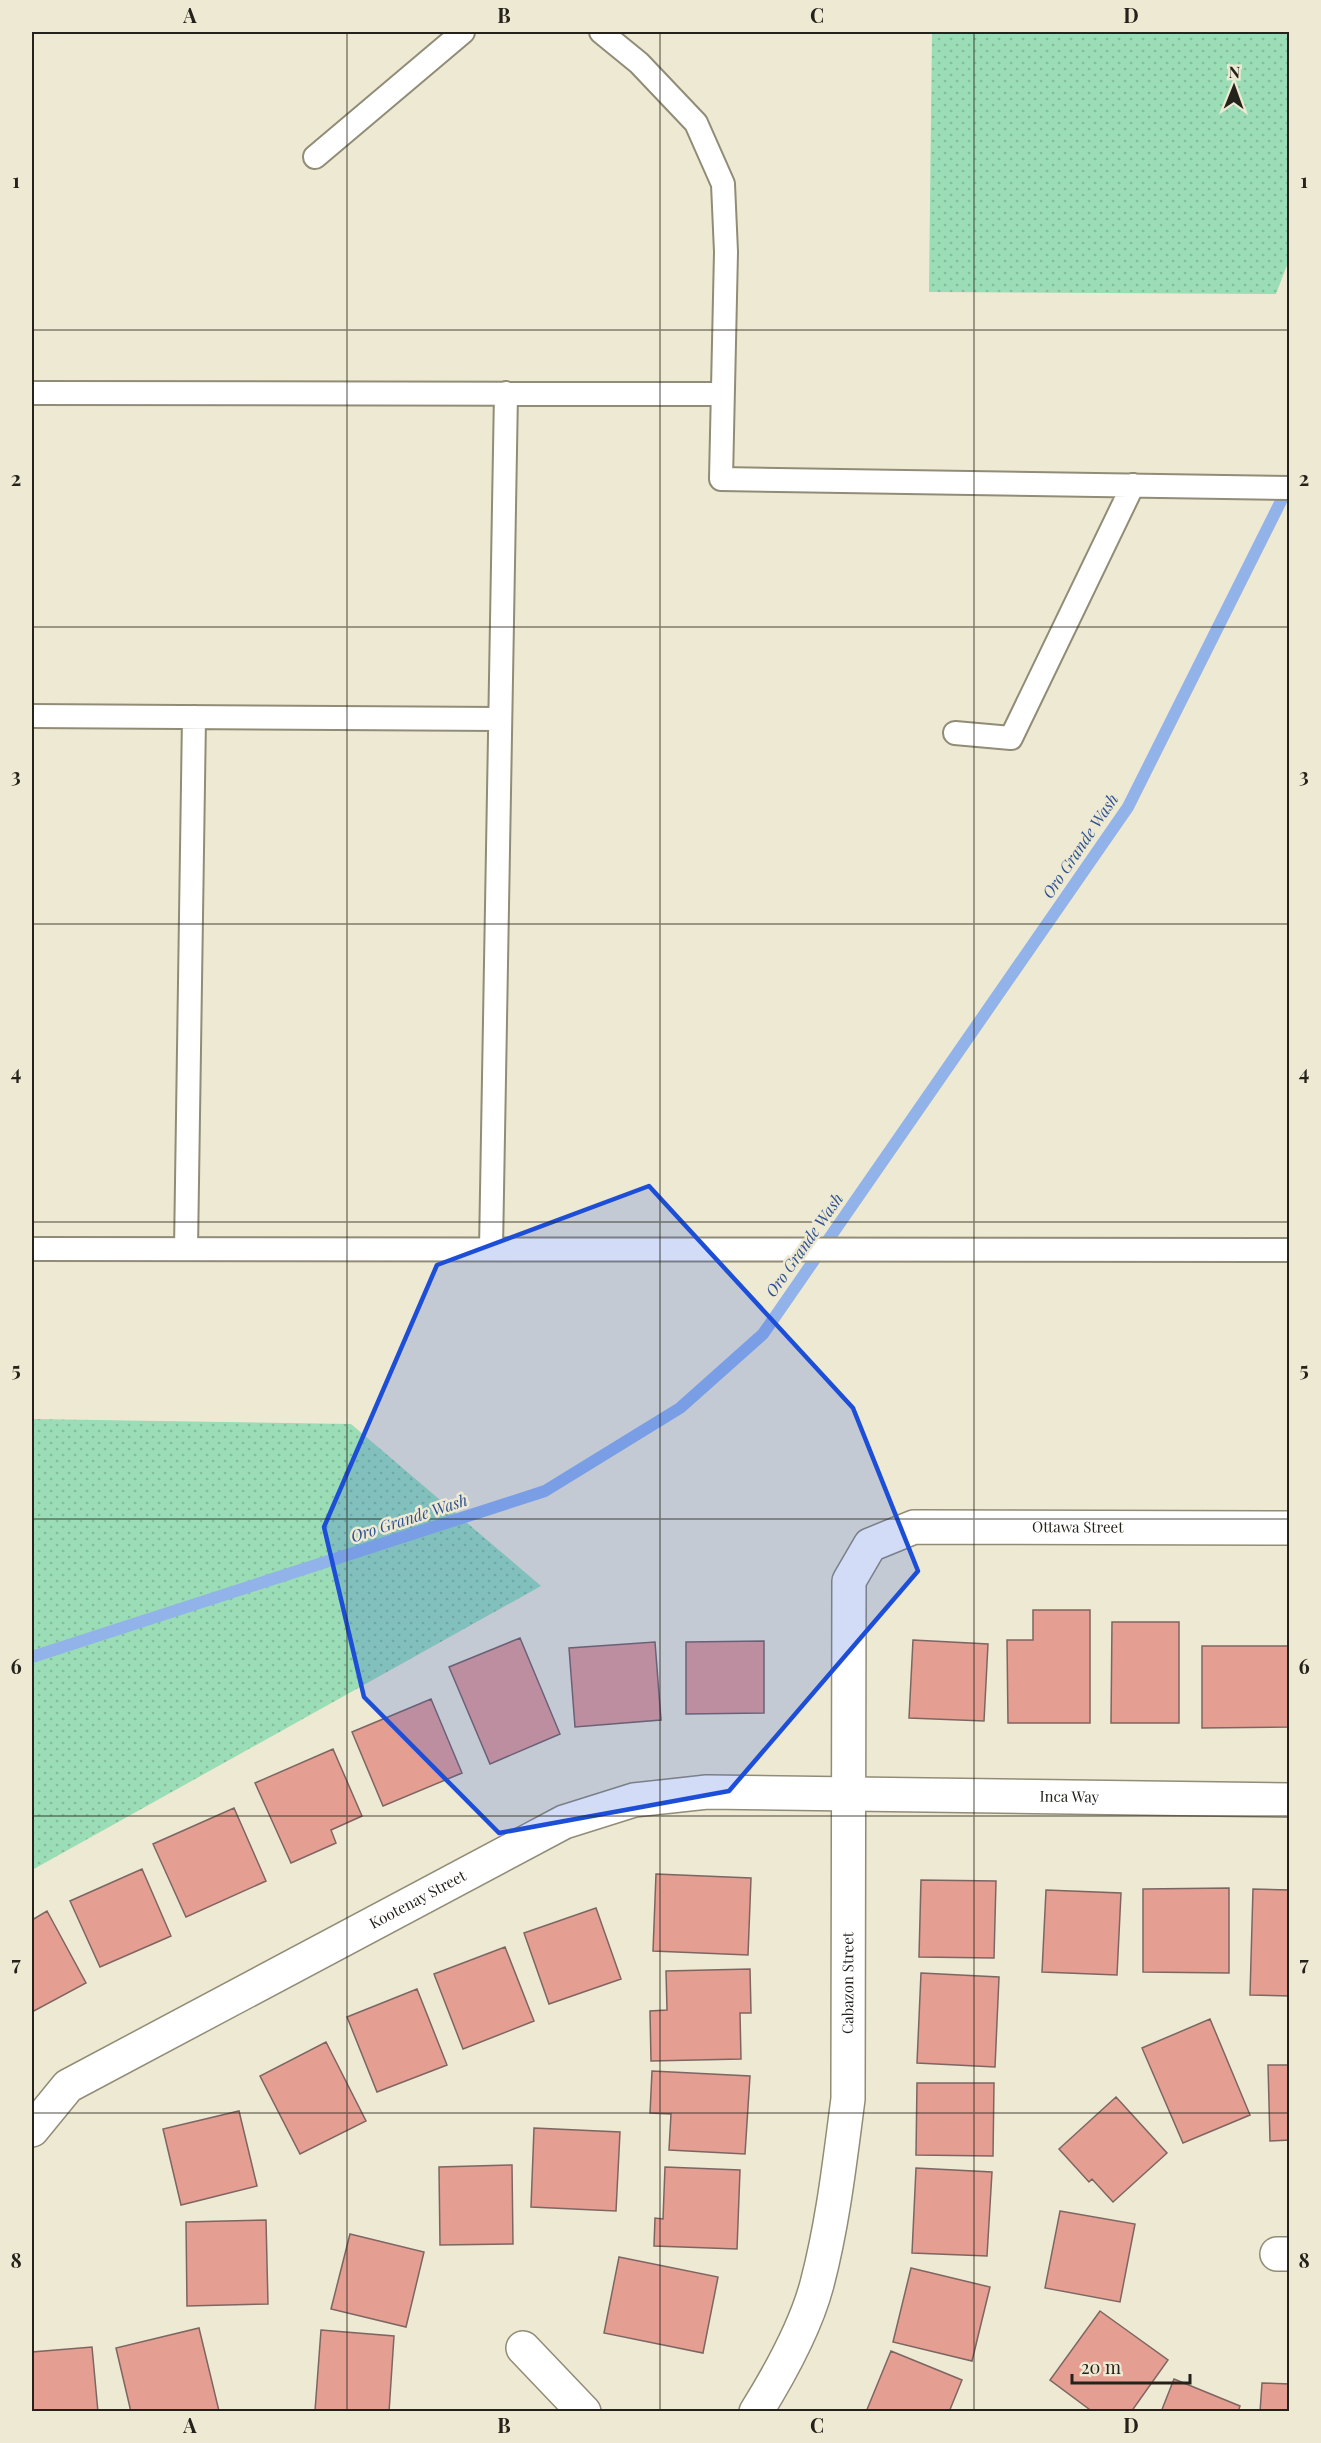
<svg xmlns="http://www.w3.org/2000/svg" width="1321" height="2443" font-family="'Playfair Display',serif">
<defs>
<pattern id="grass-dots" width="8" height="8" patternUnits="userSpaceOnUse" patternTransform="scale(1.5)"><rect width="8" height="8" fill="#9addb6"/><path d="M2 2h.1M6 6h.1" fill="none" stroke="#85bd9c" stroke-width="1.8" stroke-linecap="round"/></pattern>
</defs>
<rect width="100%" height="100%" fill="#eee9d2"/>
<!-- grass -->
<path fill="url(#grass-dots)" d="M 932,32 L 1289,32 L 1290,257 L 1276,294 L 929,292 Z
M 32,1419 L 351,1424 L 541,1586 L 32,1870 Z"/>
<g fill="none" stroke-linecap="round" stroke-linejoin="round">
<!-- stream -->
<path stroke="#92b2ea" stroke-width="12" d="M 32,1657 L 545,1491 L 680,1408 L 763,1334 L 1128,807 L 1289,485"/>
</g>
<!-- building -->
<path fill="#e59e92" stroke="#7d6662" stroke-width="1.5" d="M 1033,1610 L 1090,1610 L 1090,1723 L 1008,1723 L 1007,1640 L 1033,1640 Z
M 1112,1622 L 1179,1622 L 1179,1723 L 1111,1723 Z
M 520,1638 L 560,1734 L 490,1764 L 449,1667 Z
M 913,1640 L 988,1644 L 984,1721 L 909,1718 Z
M 764,1641 L 764,1713 L 686,1714 L 686,1642 Z
M 655,1642 L 661,1720 L 575,1727 L 569,1648 Z
M 1202,1646 L 1289,1646 L 1289,1727 L 1202,1728 Z
M 431,1699 L 462,1773 L 383,1806 L 352,1732 Z
M 333,1749 L 362,1816 L 331,1830 L 336,1843 L 291,1863 L 255,1783 Z
M 234,1808 L 266,1881 L 186,1917 L 153,1844 Z
M 142,1869 L 171,1936 L 100,1967 L 70,1901 Z
M 656,1874 L 751,1878 L 748,1955 L 653,1951 Z
M 921,1880 L 996,1881 L 994,1958 L 919,1957 Z
M 1229,1888 L 1229,1973 L 1143,1972 L 1143,1889 Z
M 1253,1889 L 1290,1890 L 1290,1996 L 1250,1995 Z
M 1046,1890 L 1121,1893 L 1117,1975 L 1042,1972 Z
M 596,1908 L 621,1979 L 549,2004 L 524,1933 Z
M 47,1911 L 86,1983 L 32,2012 L 32,1920 Z
M 505,1947 L 534,2021 L 463,2049 L 434,1974 Z
M 750,1969 L 751,2013 L 740,2013 L 741,2059 L 651,2061 L 650,2011 L 667,2010 L 666,1971 Z
M 921,1973 L 999,1977 L 995,2067 L 917,2063 Z
M 417,1989 L 447,2065 L 377,2092 L 347,2017 Z
M 1210,2019 L 1250,2115 L 1183,2143 L 1142,2048 Z
M 326,2042 L 366,2121 L 300,2154 L 260,2076 Z
M 1268,2065 L 1290,2065 L 1290,2140 L 1270,2141 Z
M 652,2071 L 750,2076 L 745,2154 L 669,2150 L 671,2114 L 650,2113 Z
M 917,2083 L 994,2083 L 993,2156 L 916,2155 Z
M 1116,2097 L 1167,2153 L 1113,2202 L 1092,2179 L 1089,2182 L 1059,2149 Z
M 239,2111 L 257,2186 L 181,2205 L 163,2129 Z
M 534,2128 L 620,2132 L 616,2211 L 531,2207 Z
M 512,2165 L 513,2244 L 440,2245 L 439,2167 Z
M 665,2167 L 740,2170 L 737,2249 L 654,2246 L 655,2218 L 663,2219 Z
M 916,2168 L 992,2172 L 987,2256 L 912,2253 Z
M 1060,2211 L 1135,2224 L 1120,2302 L 1045,2288 Z
M 266,2220 L 268,2304 L 187,2306 L 186,2222 Z
M 350,2234 L 424,2252 L 406,2327 L 331,2309 Z
M 619,2257 L 718,2277 L 703,2353 L 604,2333 Z
M 911,2268 L 990,2287 L 972,2361 L 893,2342 Z
M 1100,2311 L 1168,2360 L 1131,2412 L 1093,2412 L 1050,2380 Z
M 199,2328 L 219,2411 L 131,2412 L 116,2348 Z
M 321,2330 L 394,2336 L 389,2412 L 315,2411 Z
M 92,2347 L 98,2412 L 32,2412 L 32,2352 Z
M 891,2351 L 962,2380 L 949,2412 L 866,2412 Z
M 1174,2379 L 1240,2406 L 1238,2412 L 1161,2412 Z
M 1262,2383 L 1290,2384 L 1290,2412 L 1260,2412 Z"/>
<g fill="none" stroke-linecap="round" stroke-linejoin="round">
<!-- lane casing -->
<g stroke="#918c77" stroke-width="26">
<path id="lane" d="M 601,32 L 639,63 L 696,123 L 723,184 L 726,252 L 721,479 L 1290,488
M 315,157 L 463,32
M 32,393 L 722,394
M 32,716 L 500,719
M 955,733 L 1011,738 L 1133,485
M 32,1249 L 1290,1250
M 186,1249 L 194,717
M 491,1249 L 506,393"/>
</g>
<!-- street casing -->
<g stroke="#918c77" stroke-width="36">
<g id="street">
<path id="s1" d="M 32,2130 L 68,2086 L 564,1822 L 634,1800 L 707,1792 L 1290,1800"/>
<path d="M 1277,2254 L 1290,2254"/>
<path d="M 523,2348 L 584,2412"/>
<path id="s2" d="M 756,2412 C 779,2375 806,2326 817,2284 C 833,2223 840,2160 848,2099 L 849,1581 L 870,1545 L 914,1527 L 1290,1528"/>
</g>
</g>
<!-- lane -->
<use href="#lane" stroke="#fff" stroke-width="22"/>
<!-- street -->
<use href="#street" stroke="#fff" stroke-width="33"/>
</g>
<!-- marked area -->
<path fill="#1d4ed8" fill-opacity="0.2" stroke="#1d4ed8" stroke-width="4.5" stroke-linejoin="round" d="M 649,1186 L 853,1408 L 918,1571 L 729,1791 L 499,1833 L 364,1697 L 324,1527 L 437,1265 Z"/>
<!-- grid -->
<path fill="none" stroke="#24221a" stroke-width="1.5" stroke-opacity="0.55" d="M 347,32 L 347,2412M 660,32 L 660,2412M 974,32 L 974,2412M 32,330 L 1290,330M 32,627 L 1290,627M 32,924 L 1290,924M 32,1222 L 1290,1222M 32,1519 L 1290,1519M 32,1816 L 1290,1816M 32,2113 L 1290,2113"/>
<g text-anchor="middle" stroke-width="5" stroke-linejoin="round" paint-order="stroke">
<!-- street labels -->
<g font-size="15" fill="#24221a" stroke="#eee9d2">
<text dy="5" stroke="none"><textPath href="#s2" startOffset="1101">Ottawa Street</textPath></text>
<text dy="5" stroke="none"><textPath href="#s1" startOffset="1128">Inca Way</textPath></text>
<text dy="5" stroke="none"><textPath href="#s1" startOffset="453">Kootenay Street</textPath></text>
<text dy="5" stroke="none"><textPath href="#s2" startOffset="446">Cabazon Street</textPath></text>
</g>
<!-- water labels -->
<g font-size="16" font-style="italic" fill="#2d5194" stroke="#eee9d2">
<text transform="translate(1080 846) rotate(-56)" y="6">Oro Grande Wash</text>
<text transform="translate(804 1245) rotate(-55)" y="6">Oro Grande Wash</text>
<text transform="translate(409 1518) rotate(-18)" y="6">Oro Grande Wash</text>
</g>
</g>
<!-- border -->
<rect width="1321" height="2443" fill="none" stroke="#eee9d2" stroke-width="66"/>
<!-- north arrow -->
<g transform="translate(1234 87) rotate(1)" stroke="#eee9d2" stroke-width="4.5" paint-order="stroke">
<path d="M0-4.5L10 22L0 15L-10 22Z" fill="#24221a"/>
<text y="-9" font-size="16" font-weight="bold" text-anchor="middle" fill="#24221a">N</text>
</g>
<!-- scale -->
<path d="M1072 2374v9h118v-9" fill="none" stroke="#24221a" stroke-width="3"/>
<text x="1081" y="2374" font-size="18" fill="#24221a" stroke="#eee9d2" stroke-width="4.5" paint-order="stroke">20 m</text>
<rect x="33" y="33" width="1255" height="2377" fill="none" stroke="#24221a" stroke-width="2"/>
<g font-size="20" text-anchor="middle" font-weight="bold" fill="#24221a">
<text x="190" y="23">A</text>
<text x="504" y="23">B</text>
<text x="817" y="23">C</text>
<text x="1131" y="23">D</text>
<text x="16" y="188">1</text>
<text x="1304" y="188">1</text>
<text x="16" y="486">2</text>
<text x="1304" y="486">2</text>
<text x="16" y="783">3</text>
<text x="1304" y="783">3</text>
<text x="16" y="1080">4</text>
<text x="1304" y="1080">4</text>
<text x="16" y="1377">5</text>
<text x="1304" y="1377">5</text>
<text x="16" y="1674">6</text>
<text x="1304" y="1674">6</text>
<text x="16" y="1971">7</text>
<text x="1304" y="1971">7</text>
<text x="16" y="2268">8</text>
<text x="1304" y="2268">8</text>
<text x="190" y="2433">A</text>
<text x="504" y="2433">B</text>
<text x="817" y="2433">C</text>
<text x="1131" y="2433">D</text>
</g>
</svg>
